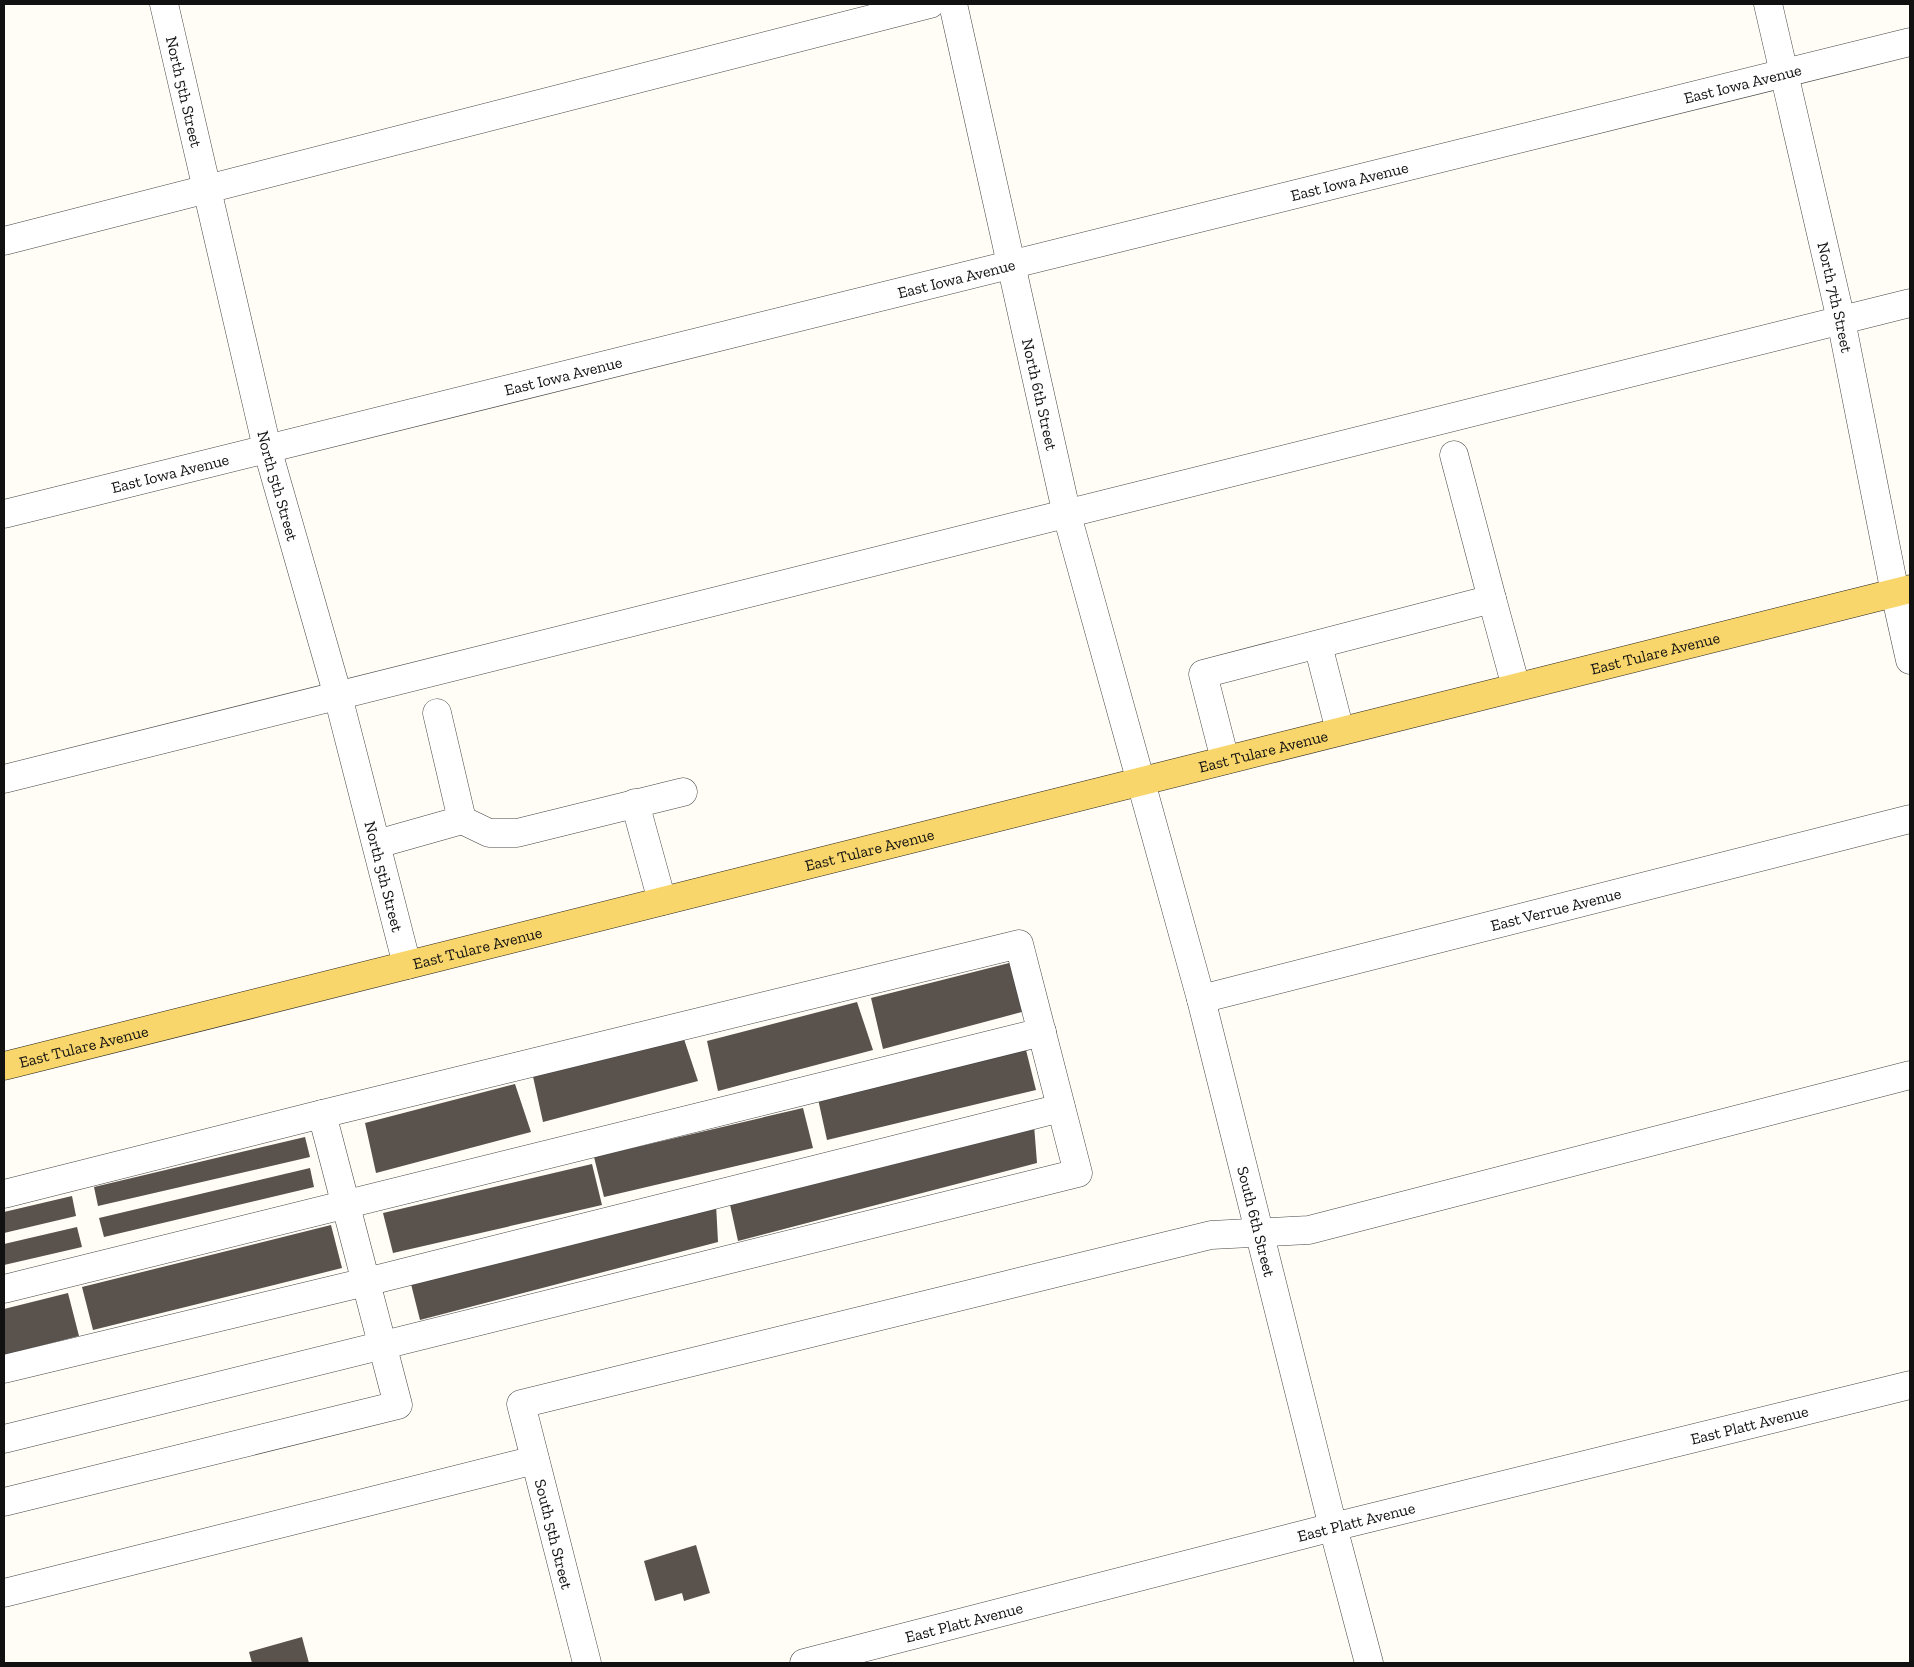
<svg xmlns="http://www.w3.org/2000/svg" width="1914" height="1667" font-family="'Zilla Slab',serif">
<rect width="100%" height="100%" fill="#fffdf5"/>
<!-- building -->
<path fill="#5a524d" d="M 1021,960 L 1037,1008 L 883,1049 L 871,998 Z
M 857,1002 L 873,1050 L 718,1091 L 707,1041 Z
M 682,1033 L 698,1081 L 543,1122 L 532,1072 Z
M 1026,1050 L 1036,1090 L 827,1140 L 818,1099 Z
M 515,1084 L 531,1132 L 376,1173 L 365,1123 Z
M 803,1108 L 813,1148 L 604,1197 L 594,1157 Z
M 1034,1125 L 1037,1163 L 738,1241 L 729,1200 Z
M 305,1137 L 310,1157 L 98,1206 L 94,1187 Z
M 592,1164 L 602,1205 L 393,1253 L 383,1213 Z
M 310,1168 L 314,1187 L 104,1237 L 99,1218 Z
M 72,1196 L 76,1216 L 4,1233 L 4,1212 Z
M 716,1204 L 718,1242 L 420,1320 L 410,1280 Z
M 331,1225 L 342,1268 L 93,1330 L 82,1287 Z
M 77,1227 L 82,1247 L 4,1265 L 4,1244 Z
M 68,1293 L 79,1336 L 4,1355 L 4,1309 Z
M 696,1545 L 710,1593 L 684,1601 L 682,1593 L 655,1601 L 644,1561 Z
M 302,1637 L 309,1663 L 252,1663 L 249,1652 Z"/>
<g fill="none" stroke-linecap="round" stroke-linejoin="round">
<!-- minor casing -->
<g stroke="#444" stroke-width="29">
<g id="minor">
<path id="s1" d="M 164,4 L 267,448 L 338,696 L 407,965"/>
<path id="s2" d="M 953,4 L 1067,515 L 1201,999 L 1333,1527 L 1369,1663"/>
<path id="s3" d="M 1768,4 L 1841,320 L 1895,593 L 1910,660"/>
<path d="M 4,241 L 930,4"/>
<path d="M 1454,455 L 1492,599"/>
<path id="s4" d="M 4,514 L 1910,42"/>
<path d="M 1318,645 L 1340,731"/>
<path d="M 1225,760 L 1203,674 L 1492,599 L 1516,687"/>
<path d="M 4,779 L 1910,303"/>
<path d="M 635,803 L 662,901"/>
<path d="M 462,820 L 489,833 L 517,833 L 683,792"/>
<path d="M 377,844 L 462,820 L 437,713"/>
<path id="s5" d="M 1201,999 L 1910,819"/>
<path d="M 4,1194 L 322,1114"/>
<path d="M 4,1289 L 1042,1032"/>
<path d="M 4,1369 L 366,1282 L 1061,1108"/>
<path d="M 4,1439 L 1078,1173 L 1019,944 L 322,1114 C 347,1211 373,1308 398,1405 L 4,1502"/>
<path d="M 4,1593 L 535,1460"/>
<path d="M 587,1663 L 521,1404 L 1211,1235 L 1309,1230 L 1910,1075"/>
<path id="s6" d="M 804,1663 L 1333,1527 L 1910,1385"/>
</g>
</g>
<!-- major casing -->
<g stroke="#222" stroke-width="29">
<g id="major">
<path id="s7" d="M 4,1066 L 1910,589"/>
</g>
</g>
<!-- minor -->
<use href="#minor" stroke="#fff" stroke-width="28"/>
<!-- major -->
<use href="#major" stroke="#f9d66b" stroke-width="28"/>
</g>
<g text-anchor="middle" stroke-width="5" stroke-linejoin="round" paint-order="stroke">
<!-- street labels -->
<g font-size="16" fill="#111" stroke="#fff">
<text dy="6" stroke="none"><textPath href="#s4" startOffset="1791">East Iowa Avenue</textPath></text>
<text dy="6" stroke="none"><textPath href="#s1" startOffset="90">North 5th Street</textPath></text>
<text dy="6" stroke="none"><textPath href="#s4" startOffset="1386">East Iowa Avenue</textPath></text>
<text dy="6" stroke="none"><textPath href="#s4" startOffset="981">East Iowa Avenue</textPath></text>
<text dy="6" stroke="none"><textPath href="#s3" startOffset="301">North 7th Street</textPath></text>
<text dy="6" stroke="none"><textPath href="#s4" startOffset="576">East Iowa Avenue</textPath></text>
<text dy="6" stroke="none"><textPath href="#s2" startOffset="400">North 6th Street</textPath></text>
<text dy="6" stroke="none"><textPath href="#s4" startOffset="171">East Iowa Avenue</textPath></text>
<text dy="6" stroke="none"><textPath href="#s1" startOffset="495">North 5th Street</textPath></text>
<text dy="6" stroke="none"><textPath href="#s7" startOffset="1702">East Tulare Avenue</textPath></text>
<text dy="6" stroke="none"><textPath href="#s7" startOffset="1298">East Tulare Avenue</textPath></text>
<text dy="6" stroke="none"><textPath href="#s7" startOffset="892">East Tulare Avenue</textPath></text>
<text dy="6" stroke="none"><textPath href="#s1" startOffset="900">North 5th Street</textPath></text>
<text dy="6" stroke="none"><textPath href="#s5" startOffset="366">East Verrue Avenue</textPath></text>
<text dy="6" stroke="none"><textPath href="#s7" startOffset="488">East Tulare Avenue</textPath></text>
<text dy="6" stroke="none"><textPath href="#s7" startOffset="82">East Tulare Avenue</textPath></text>
<text dy="6" stroke="none"><textPath href="#s2" startOffset="1255">South 6th Street</textPath></text>
<text dy="6" stroke="none"><textPath href="#s6" startOffset="975">East Platt Avenue</textPath></text>
<text dy="6" stroke="none"><textPath href="#s6" startOffset="570">East Platt Avenue</textPath></text>
<text transform="translate(554 1534) rotate(76)" y="6">South 5th Street</text>
<text dy="6" stroke="none"><textPath href="#s6" startOffset="165">East Platt Avenue</textPath></text>
</g>
</g>
<!-- border -->
<rect width="1914" height="1667" fill="none" stroke="#111111" stroke-width="10"/>
</svg>
